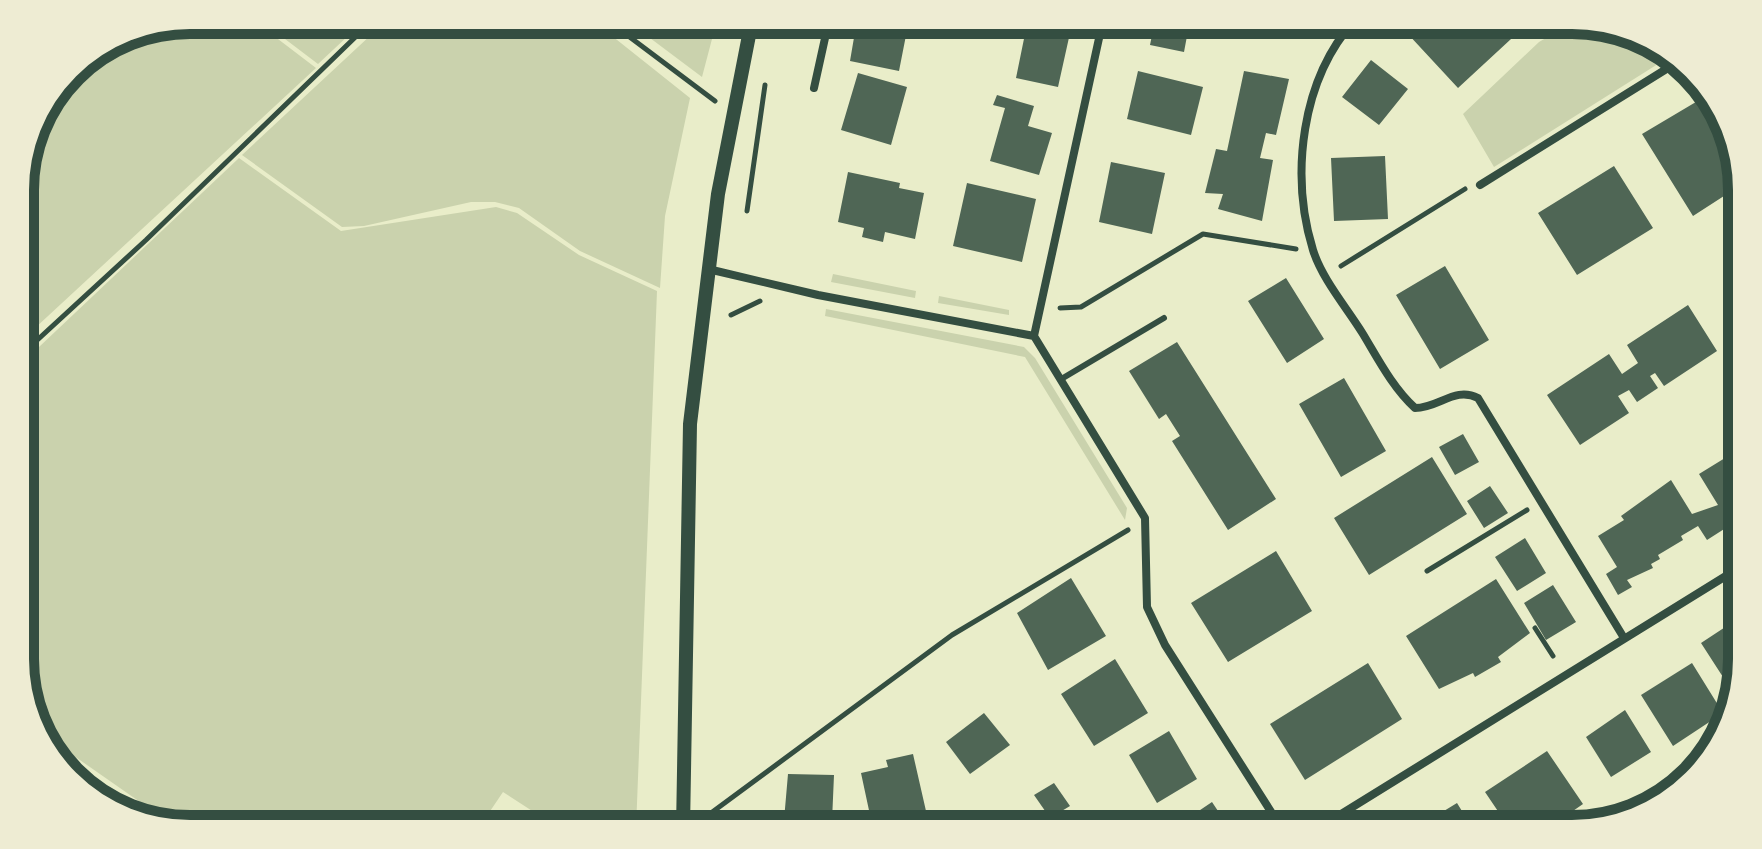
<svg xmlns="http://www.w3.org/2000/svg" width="1762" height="849" font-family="Overpass,sans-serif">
<rect width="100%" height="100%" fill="#e9edc9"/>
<!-- green -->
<path fill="#cad2ad" d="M 190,20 L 253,20 L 316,68 L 21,341 C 21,228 0,89 124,34 C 143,25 170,24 190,20 Z
M 260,20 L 365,20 L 318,64 Z
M 387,20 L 592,20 L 690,98 L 665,216 L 660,288 L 580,251 L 519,208 L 495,202 L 471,202 L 364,226 L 342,227 L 242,155 Z
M 626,20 L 717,20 L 702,77 Z
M 1575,21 L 1647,37 L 1669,57 L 1494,167 L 1463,114 L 1539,42 Z
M 239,158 L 341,231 L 496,207 L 517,213 L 579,255 L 657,291 L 636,829 L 560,829 L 503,792 L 478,829 L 190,829 L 173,825 L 44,735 L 22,681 L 21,364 Z
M 833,274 L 916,291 L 915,298 L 831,282 Z
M 939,296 L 1009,310 L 1009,315 L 938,303 Z
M 826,309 L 1024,347 L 1035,358 L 1127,508 L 1125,520 L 1025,357 L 825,316 Z"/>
<!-- building -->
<path fill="#4f6655" d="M 644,20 L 688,20 L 684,33 Z
M 857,20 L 909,20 L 899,71 L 850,61 Z
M 1155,20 L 1190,20 L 1184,52 L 1150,45 Z
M 1264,20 L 1313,20 L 1297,39 L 1284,29 L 1279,34 Z
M 1422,20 L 1518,20 L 1524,27 L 1458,88 L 1407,33 Z
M 1027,24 L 1070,33 L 1058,87 L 1016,78 Z
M 1371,60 L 1408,89 L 1379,125 L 1342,97 Z
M 1138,71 L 1203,87 L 1191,135 L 1127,119 Z
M 1244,71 L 1289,79 L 1276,135 L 1266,133 L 1260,158 L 1273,160 L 1262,221 L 1218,209 L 1223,194 L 1205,193 L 1216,149 L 1227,151 Z
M 858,73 L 907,87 L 891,145 L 841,130 Z
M 997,95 L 1034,106 L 1028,126 L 1052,133 L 1039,175 L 990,161 L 1005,108 L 993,105 Z
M 1706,96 L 1725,127 L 1741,168 L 1741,185 L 1693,216 L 1642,134 Z
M 1385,156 L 1388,219 L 1334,221 L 1331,158 Z
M 1111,162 L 1165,173 L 1152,234 L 1099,222 Z
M 1614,166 L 1653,228 L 1577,275 L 1538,213 Z
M 848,172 L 900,183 L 899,188 L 924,193 L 915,239 L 885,232 L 883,242 L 862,237 L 864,228 L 838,222 Z
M 967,183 L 1036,199 L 1022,262 L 953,246 Z
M 1741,229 L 1741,260 L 1727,237 Z
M 1445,266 L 1489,340 L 1440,369 L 1396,295 Z
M 1286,278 L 1324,339 L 1287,363 L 1248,301 Z
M 1688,305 L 1717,351 L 1664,386 L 1655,373 L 1650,376 L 1658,388 L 1637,402 L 1629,390 L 1618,396 L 1629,413 L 1580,445 L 1547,395 L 1609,354 L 1622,374 L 1638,363 L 1627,345 Z
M 1177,342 L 1276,499 L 1228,530 L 1172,441 L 1180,436 L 1166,414 L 1159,419 L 1129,371 Z
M 1344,378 L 1386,451 L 1341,477 L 1299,404 Z
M 1463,434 L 1479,462 L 1455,475 L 1439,447 Z
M 1741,441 L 1742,509 L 1728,518 L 1732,524 L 1707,540 L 1698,526 L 1681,536 L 1683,540 L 1658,555 L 1660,559 L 1651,564 L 1653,568 L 1627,580 L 1632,587 L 1618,595 L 1606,574 L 1617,567 L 1598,536 L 1624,520 L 1621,516 L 1671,480 L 1692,514 L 1718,505 L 1699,474 L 1725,458 L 1723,453 Z
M 1432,457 L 1467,514 L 1369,575 L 1334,518 Z
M 1490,486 L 1508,513 L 1484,528 L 1467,501 Z
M 1525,538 L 1546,573 L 1517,591 L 1495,557 Z
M 1276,551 L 1312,611 L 1228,662 L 1191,603 Z
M 1071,578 L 1106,636 L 1048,670 L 1017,613 Z
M 1496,579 L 1530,633 L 1498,657 L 1501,662 L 1475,677 L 1473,673 L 1439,689 L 1406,636 Z
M 1553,585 L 1576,622 L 1546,640 L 1524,603 Z
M 1742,616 L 1742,659 L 1732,691 L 1701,643 Z
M 1115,659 L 1148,713 L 1094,746 L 1061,694 Z
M 1368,663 L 1402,719 L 1305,780 L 1270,724 Z
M 1692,663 L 1723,713 L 1673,746 L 1641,695 Z
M 1625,710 L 1651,752 L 1611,777 L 1586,737 Z
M 984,713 L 1010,745 L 970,774 L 946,742 Z
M 1169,731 L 1197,779 L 1157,803 L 1129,755 Z
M 1547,751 L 1583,804 L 1547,829 L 1510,829 L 1485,792 Z
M 913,754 L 926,811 L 899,817 L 900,826 L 873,829 L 861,773 L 888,767 L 886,760 Z
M 788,774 L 834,775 L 832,821 L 784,820 Z
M 1054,783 L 1070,806 L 1050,818 L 1034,795 Z
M 1212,802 L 1230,829 L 1172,829 Z
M 1457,803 L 1473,829 L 1423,829 L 1421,825 Z
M 981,817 L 1026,828 L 1026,829 L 977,829 Z"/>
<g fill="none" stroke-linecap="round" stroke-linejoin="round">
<!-- path -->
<path stroke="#344e41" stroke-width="5" d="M 607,20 L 715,101
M 747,211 L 765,85
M 1341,266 L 1465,189
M 1060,308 L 1081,307 L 1203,234 L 1296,249
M 731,315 L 760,301
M 21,355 L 146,240 L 373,20
M 1427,571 L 1527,510
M 1535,628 L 1553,656
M 711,813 L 952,635 L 1128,530"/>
<!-- service -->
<path stroke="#344e41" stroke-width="6" d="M 1063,378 L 1164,318"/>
<!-- minor -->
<path stroke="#344e41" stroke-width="8" d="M 1355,20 C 1301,79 1290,175 1313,250 C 1322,279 1347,308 1363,334 C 1378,359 1393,388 1415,408 C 1439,408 1455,386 1478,398 L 1624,638
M 814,88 L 829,20
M 1480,185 L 1676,63
M 708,269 L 818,295 L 1034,336
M 1034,336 L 1145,518 L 1147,607 L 1165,645 L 1282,829
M 1034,336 L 1103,20
M 1317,829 L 1742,566"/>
<!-- tertiary -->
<path stroke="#344e41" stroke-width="14" d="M 683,829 L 690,424 L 718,194 L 752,20"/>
</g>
<!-- crop -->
<path d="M0 0H1762V849H0ZM190 34H1572A156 156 0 0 1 1728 190V659A156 156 0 0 1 1572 815H190A156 156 0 0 1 34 659V190A156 156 0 0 1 190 34Z" fill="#eeecd3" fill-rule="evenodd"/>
<path fill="none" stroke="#344e41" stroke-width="10" d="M190 34H1572A156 156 0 0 1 1728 190V659A156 156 0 0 1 1572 815H190A156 156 0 0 1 34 659V190A156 156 0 0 1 190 34Z"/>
</svg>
